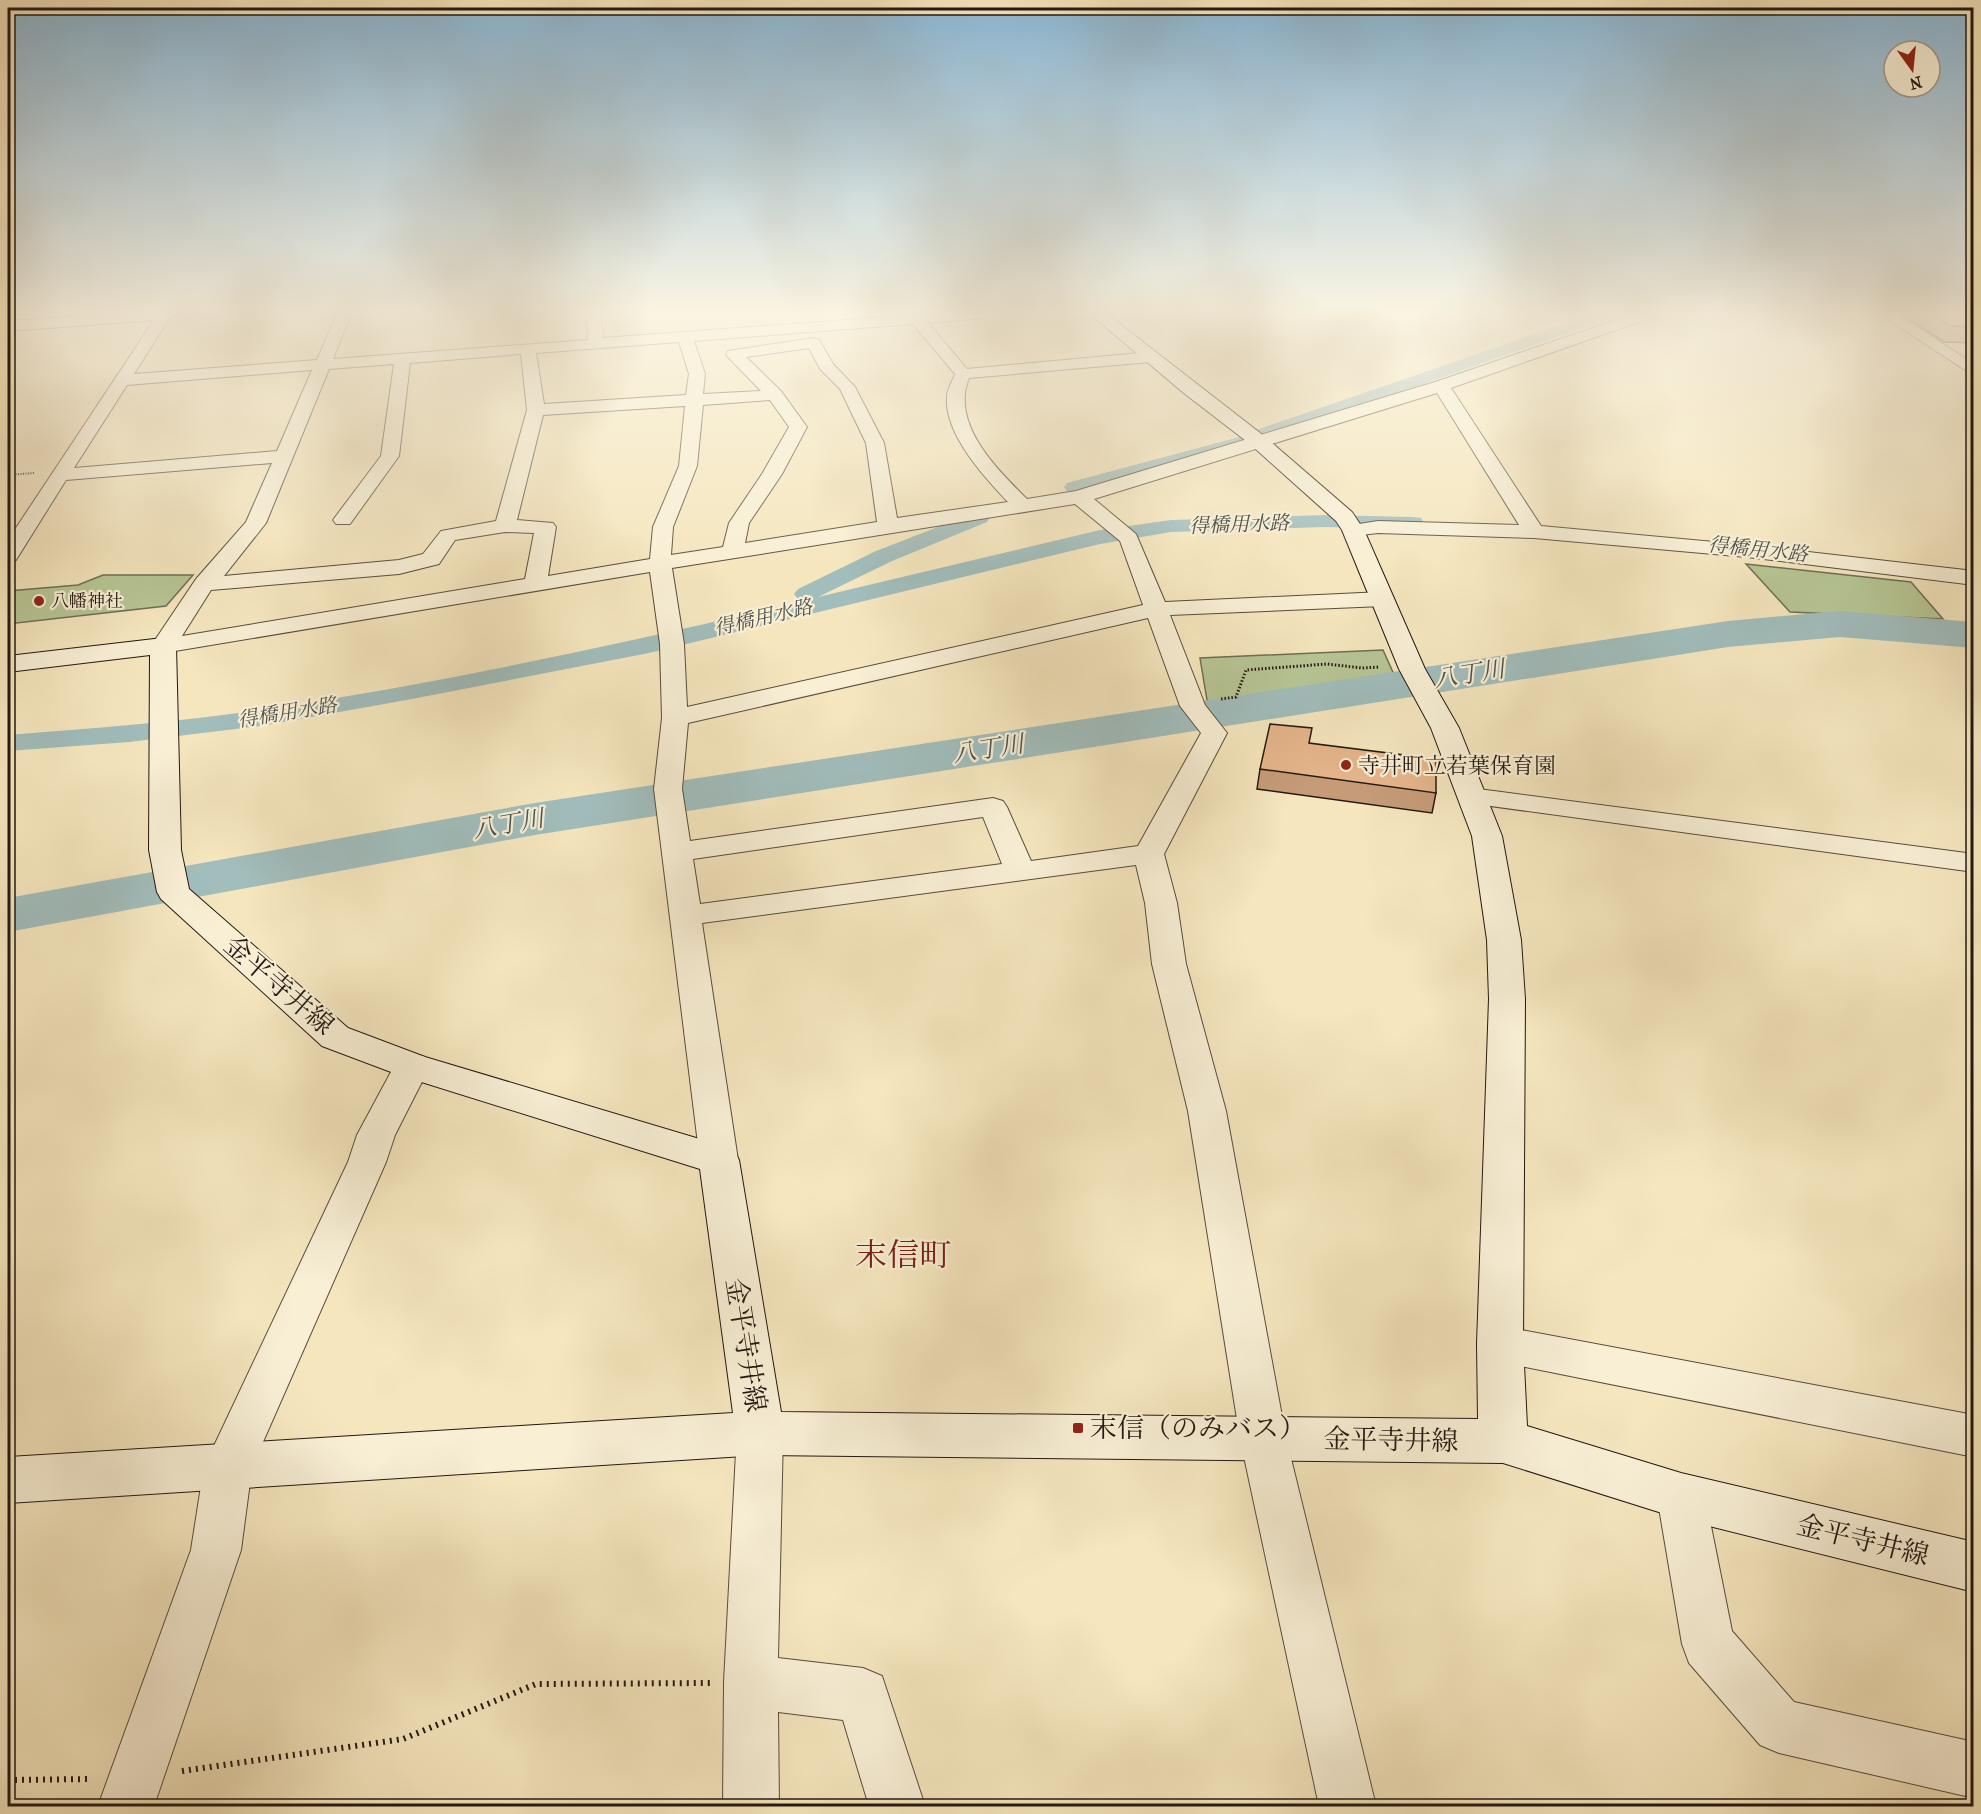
<svg xmlns="http://www.w3.org/2000/svg" width="1981" height="1814" font-family="'IM FELL French Canon','Noto Serif JP',serif">
<rect width="100%" height="100%" fill="#f5e6be"/>
<filter id="stains"><feTurbulence type="fractalNoise" baseFrequency=".00333" numOctaves="4"/><feColorMatrix values="0 0 0 0 .2 0 0 0 0 .09 0 0 0 0 .02 0 0 0 .5 -.17"/></filter>
<radialGradient id="worn" r=".72"><stop offset=".6" stop-color="#630" stop-opacity="0"/><stop offset="1" stop-color="#630" stop-opacity=".3"/></radialGradient>
<!-- green -->
<path fill="#b7c695" stroke="#6d6f54" stroke-width="1.5" d="M 1746,564 L 1911,582 L 1943,619 L 1790,612 Z
M 103,575 L 193,575 L 166,606 L 8,624 L 8,591 L 78,585 Z
M 1383,650 L 1396,679 L 1208,706 L 1200,658 Z"/>
<g fill="none" stroke-linecap="round" stroke-linejoin="round">
<!-- canal -->
<path fill="#a1bdbc" fill-rule="evenodd" d="M 1594,314 L 1616,314 L 1613,317 L 1270,438 L 1256,438 L 1254,434 L 1256,430 Z
M 1239,437 L 1246,439 L 1249,443 L 1246,447 L 1074,493 L 1067,491 L 1064,487 L 1067,483 Z
M 979,511 L 987,512 L 990,517 L 987,522 L 892,561 L 818,597 L 1100,530 L 1171,520 L 1325,515 L 1413,517 L 1421,518 L 1424,523 L 1421,528 L 1413,529 L 1325,527 L 1171,532 L 1100,544 L 649,653 L 412,699 L 261,726 L 129,742 L 8,751 L 8,735 C 93,728 177,722 261,710 C 443,683 625,643 804,601 L 798,599 L 794,594 L 798,589 L 876,551 Z"/>
<!-- river -->
<path fill="#a1bdbc" fill-rule="evenodd" d="M 1840,611 L 1974,622 L 1974,648 L 1840,637 L 1728,647 L 535,835 L 8,932 L 8,898 L 535,803 L 1728,621 Z"/>
<!-- street casing -->
<g stroke="#584c3d" stroke-width="2">
<path id="street" d="M 158,314 L 172,314 L 134,374 L 317,360 L 337,314 L 351,314 L 333,359 L 588,340 L 586,314 L 600,314 L 603,338 L 928,314 L 990,314 L 983,318 L 928,323 L 967,369 L 1151,352 L 1157,354 L 1159,357 L 1151,362 L 969,378 C 950,424 997,469 1027,499 L 1076,491 L 1435,382 L 1634,314 L 1655,314 L 1653,317 L 1451,388 L 1541,526 L 1747,545 L 1974,571 L 1974,585 L 1747,557 L 1534,538 L 1378,533 L 1353,536 L 1346,534 L 1343,530 L 1346,526 L 1378,521 L 1519,525 L 1437,393 L 1094,499 L 1136,534 L 1165,602 L 1383,592 L 1391,594 L 1394,599 L 1391,604 L 1383,606 L 1170,615 L 1205,705 L 1227,733 L 1164,854 L 1177,903 L 1186,964 L 1226,1111 L 1286,1438 L 1376,1806 L 1319,1806 L 1240,1438 L 1188,1111 L 1152,964 L 1145,903 L 1136,865 L 702,923 L 738,1160 L 733,1170 L 719,1174 L 705,1170 L 700,1160 L 654,789 L 662,718 L 660,644 L 650,572 L 163,653 L 154,651 L 151,646 L 196,579 L 246,522 L 272,463 L 66,480 L 16,560 L 8,561 L 8,540 ZM 913,324 L 955,374 C 952,382 947,389 947,397 C 944,433 984,477 1008,502 L 897,518 L 884,443 L 855,387 L 833,364 L 819,340 L 814,338 L 728,351 L 726,354 L 728,357 L 761,391 L 703,394 L 705,374 L 694,341 ZM 679,342 L 689,374 L 686,395 L 544,404 L 536,353 ZM 809,348 L 820,369 L 840,389 L 866,443 L 877,522 L 745,543 L 749,523 L 782,474 L 807,427 L 781,391 L 746,357 ZM 521,354 L 527,410 L 496,521 L 441,531 L 423,554 L 399,560 L 224,576 L 266,523 L 329,369 L 394,364 L 381,456 L 333,520 L 336,524 L 350,524 L 399,456 L 410,363 ZM 312,370 L 277,451 L 74,468 L 127,385 ZM 770,400 L 789,427 L 762,474 L 729,523 L 723,547 L 671,555 L 673,527 L 697,466 L 703,405 ZM 685,406 L 679,466 L 653,527 L 650,559 L 548,576 L 556,527 L 553,523 L 517,520 L 543,415 ZM 1075,504 L 1120,541 L 1143,605 L 687,707 L 684,644 L 672,568 ZM 505,532 L 534,533 L 525,579 L 182,636 L 211,590 L 399,574 L 439,564 L 455,540 ZM 1148,618 L 1180,706 L 1201,733 L 1138,846 L 1031,861 L 1007,807 L 1003,801 L 993,798 L 690,841 L 682,789 L 688,723 ZM 983,817 L 1002,864 L 700,904 L 693,859 Z
M 1880,314 L 1897,314 L 1974,364 L 1974,376 Z
M 1471,788 L 1974,854 L 1974,872 L 1461,802 L 1457,796 L 1461,790 Z
M 412,1054 L 425,1057 L 430,1066 L 395,1135 L 386,1162 L 252,1467 L 241,1550 L 154,1806 L 98,1806 L 191,1550 L 204,1467 L 348,1162 L 357,1135 L 399,1057 Z
M 1500,1326 L 1974,1415 L 1974,1457 L 1500,1362 L 1484,1357 L 1478,1344 L 1484,1331 Z
M 760,1412 L 776,1418 L 783,1433 L 778,1658 L 863,1668 L 882,1676 L 925,1806 L 869,1806 L 843,1720 L 778,1712 L 779,1806 L 723,1806 L 724,1682 L 737,1433 L 744,1418 Z
M 1681,1474 L 1698,1480 L 1705,1496 L 1732,1631 L 1794,1702 L 1974,1742 L 1974,1798 L 1779,1753 L 1760,1745 L 1689,1663 L 1682,1644 L 1657,1496 L 1664,1480 Z"/>
</g>
<!-- secondary casing -->
<g stroke="#231812" stroke-width="2">
<path id="secondary" d="M 110,314 L 178,314 L 170,319 L 8,331 L 8,321 Z
M 1090,314 L 1107,314 L 1264,436 L 1352,512 L 1364,530 L 1425,669 L 1459,728 L 1502,836 L 1521,940 L 1525,999 L 1523,1344 L 1527,1426 L 1681,1473 L 1974,1542 L 1974,1592 L 1681,1519 L 1503,1463 L 760,1455 L 8,1503 L 8,1457 L 733,1413 L 700,1169 L 399,1075 L 322,1046 L 161,899 L 157,892 L 149,850 L 150,655 L 8,672 L 8,656 L 163,638 L 172,641 L 176,646 L 181,850 L 189,889 L 348,1028 L 425,1057 L 733,1149 L 739,1160 L 781,1412 L 1478,1419 L 1477,1344 L 1489,999 L 1487,940 L 1472,836 L 1431,728 L 1399,669 L 1342,530 L 1336,521 L 1250,444 L 1185,394 Z"/>
</g>
<!-- path-far2 -->
<path stroke="#231812" stroke-width="2" stroke-dasharray="1 1.5" stroke-linecap="butt" d="M 8,475 L 34,473"/>
<!-- path-far1 -->
<path stroke="#231812" stroke-width="3" stroke-dasharray="1.5 2" stroke-linecap="butt" d="M 1221,699 L 1236,697 L 1246,670 L 1327,664 L 1362,668 L 1380,667"/>
<!-- path -->
<path stroke="#231812" stroke-width="6" stroke-dasharray="2 5" stroke-linecap="butt" d="M 182,1771 L 403,1739 L 536,1684 L 710,1683
M 8,1780 L 91,1779"/>
<!-- street -->
<use href="#street" fill="#f8efd5" fill-rule="evenodd"/>
<!-- secondary -->
<use href="#secondary" fill="#f8efd5" fill-rule="evenodd"/>
</g>
<!-- wall -->
<path fill="#c69c78" stroke="#231812" stroke-width="1.5" d="M 1901,314 L 1974,314 L 1974,343 L 1944,342 Z
M 1309,743 L 1436,793 L 1432,813 L 1257,789 L 1260,769 Z"/>
<!-- building -->
<path fill="#e6b58b" stroke="#231812" stroke-width="1.5" d="M 1931,314 L 1974,314 L 1974,327 L 1950,326 Z
M 1270,724 L 1312,728 L 1309,743 L 1436,759 L 1436,793 L 1260,769 Z"/>
<!-- sky -->
<linearGradient id="sky" x2="0" y2="1"><stop stop-color="#8bb8d6"/><stop offset="0.55" stop-color="#faf4e2"/><stop offset="1" stop-color="#faf4e2" stop-opacity="0"/></linearGradient>
<rect width="1981" height="568" fill="url(#sky)"/>
<!-- markers -->
<g fill="#8f2418" stroke="#f8efd5" stroke-width="2">
<circle cx="39" cy="601" r="6"/>
<circle cx="1346" cy="765" r="6"/>
<rect x="1072" y="1422" width="12" height="12" rx="3"/>
</g>
<g text-anchor="middle" stroke-width="4.5" stroke-linejoin="round" paint-order="stroke">
<!-- far-poi labels -->
<g font-size="18" fill="#231812" stroke="#f8efd5" text-anchor="start">
<text x="51" y="607">八幡神社</text>
</g>
<!-- far-water labels -->
<g font-size="20" font-style="italic" fill="#4f524e" stroke="#f8efd5">
<text transform="translate(1239 524) rotate(-2)" y="7">得橋用水路</text>
<text transform="translate(1758 549) rotate(6)" y="7">得橋用水路</text>
<text transform="translate(763 617) rotate(-13)" y="7">得橋用水路</text>
<text transform="translate(287 712) rotate(-9)" y="7">得橋用水路</text>
</g>
<!-- poi labels -->
<g font-size="22" fill="#231812" stroke="#f8efd5" text-anchor="start">
<text x="1358" y="773">寺井町立若葉保育園</text>
</g>
<!-- water labels -->
<g font-size="24" font-style="italic" fill="#4f524e" stroke="#f8efd5">
<text transform="translate(1469 674) rotate(-9)" y="8">八丁川</text>
<text transform="translate(988 749) rotate(-9)" y="8">八丁川</text>
<text transform="translate(508 824) rotate(-10)" y="8">八丁川</text>
</g>
<!-- near-street labels -->
<g font-size="27" fill="#231812" stroke="#f8efd5">
<text transform="translate(279 985) rotate(41)" y="9">金平寺井線</text>
<text transform="translate(746 1345) rotate(81)" y="9">金平寺井線</text>
<text transform="translate(1391 1440) rotate(1)" y="9">金平寺井線</text>
<text transform="translate(1863 1540) rotate(14)" y="9">金平寺井線</text>
</g>
<!-- near-poi labels -->
<g font-size="27" fill="#231812" stroke="#f8efd5" text-anchor="start">
<text x="1090" y="1437">末信（のみバス）</text>
</g>
<!-- near-quarter labels -->
<g font-size="32" fill="#7a1f14" stroke="#f8efd5">
<text x="903" y="1266">末信町</text>
</g>
</g>
<!-- margin -->
<rect width="1981" height="1814" fill="none" stroke="#f5e6be" stroke-width="30"/>
<rect x="9" y="9" width="1963" height="1796" fill="none" stroke="#231812" stroke-width="3"/>
<rect x="15" y="15" width="1951" height="1784" fill="none" stroke="#231812" stroke-width="1.5"/>
<!-- north arrow -->
<g transform="translate(1912 69) rotate(165)"><circle r="28" fill="#f8efd5" stroke="#a39987" stroke-width="1.5"/>
<path d="M0-4.5L10 22L0 15L-10 22Z" fill="#8f2418"/>
<text y="-9" font-size="16" font-weight="bold" text-anchor="middle" fill="#231812">N</text>
</g>
<rect width="100%" height="100%" filter="url(#stains)"/>
<rect width="100%" height="100%" fill="url(#worn)"/>
</svg>
